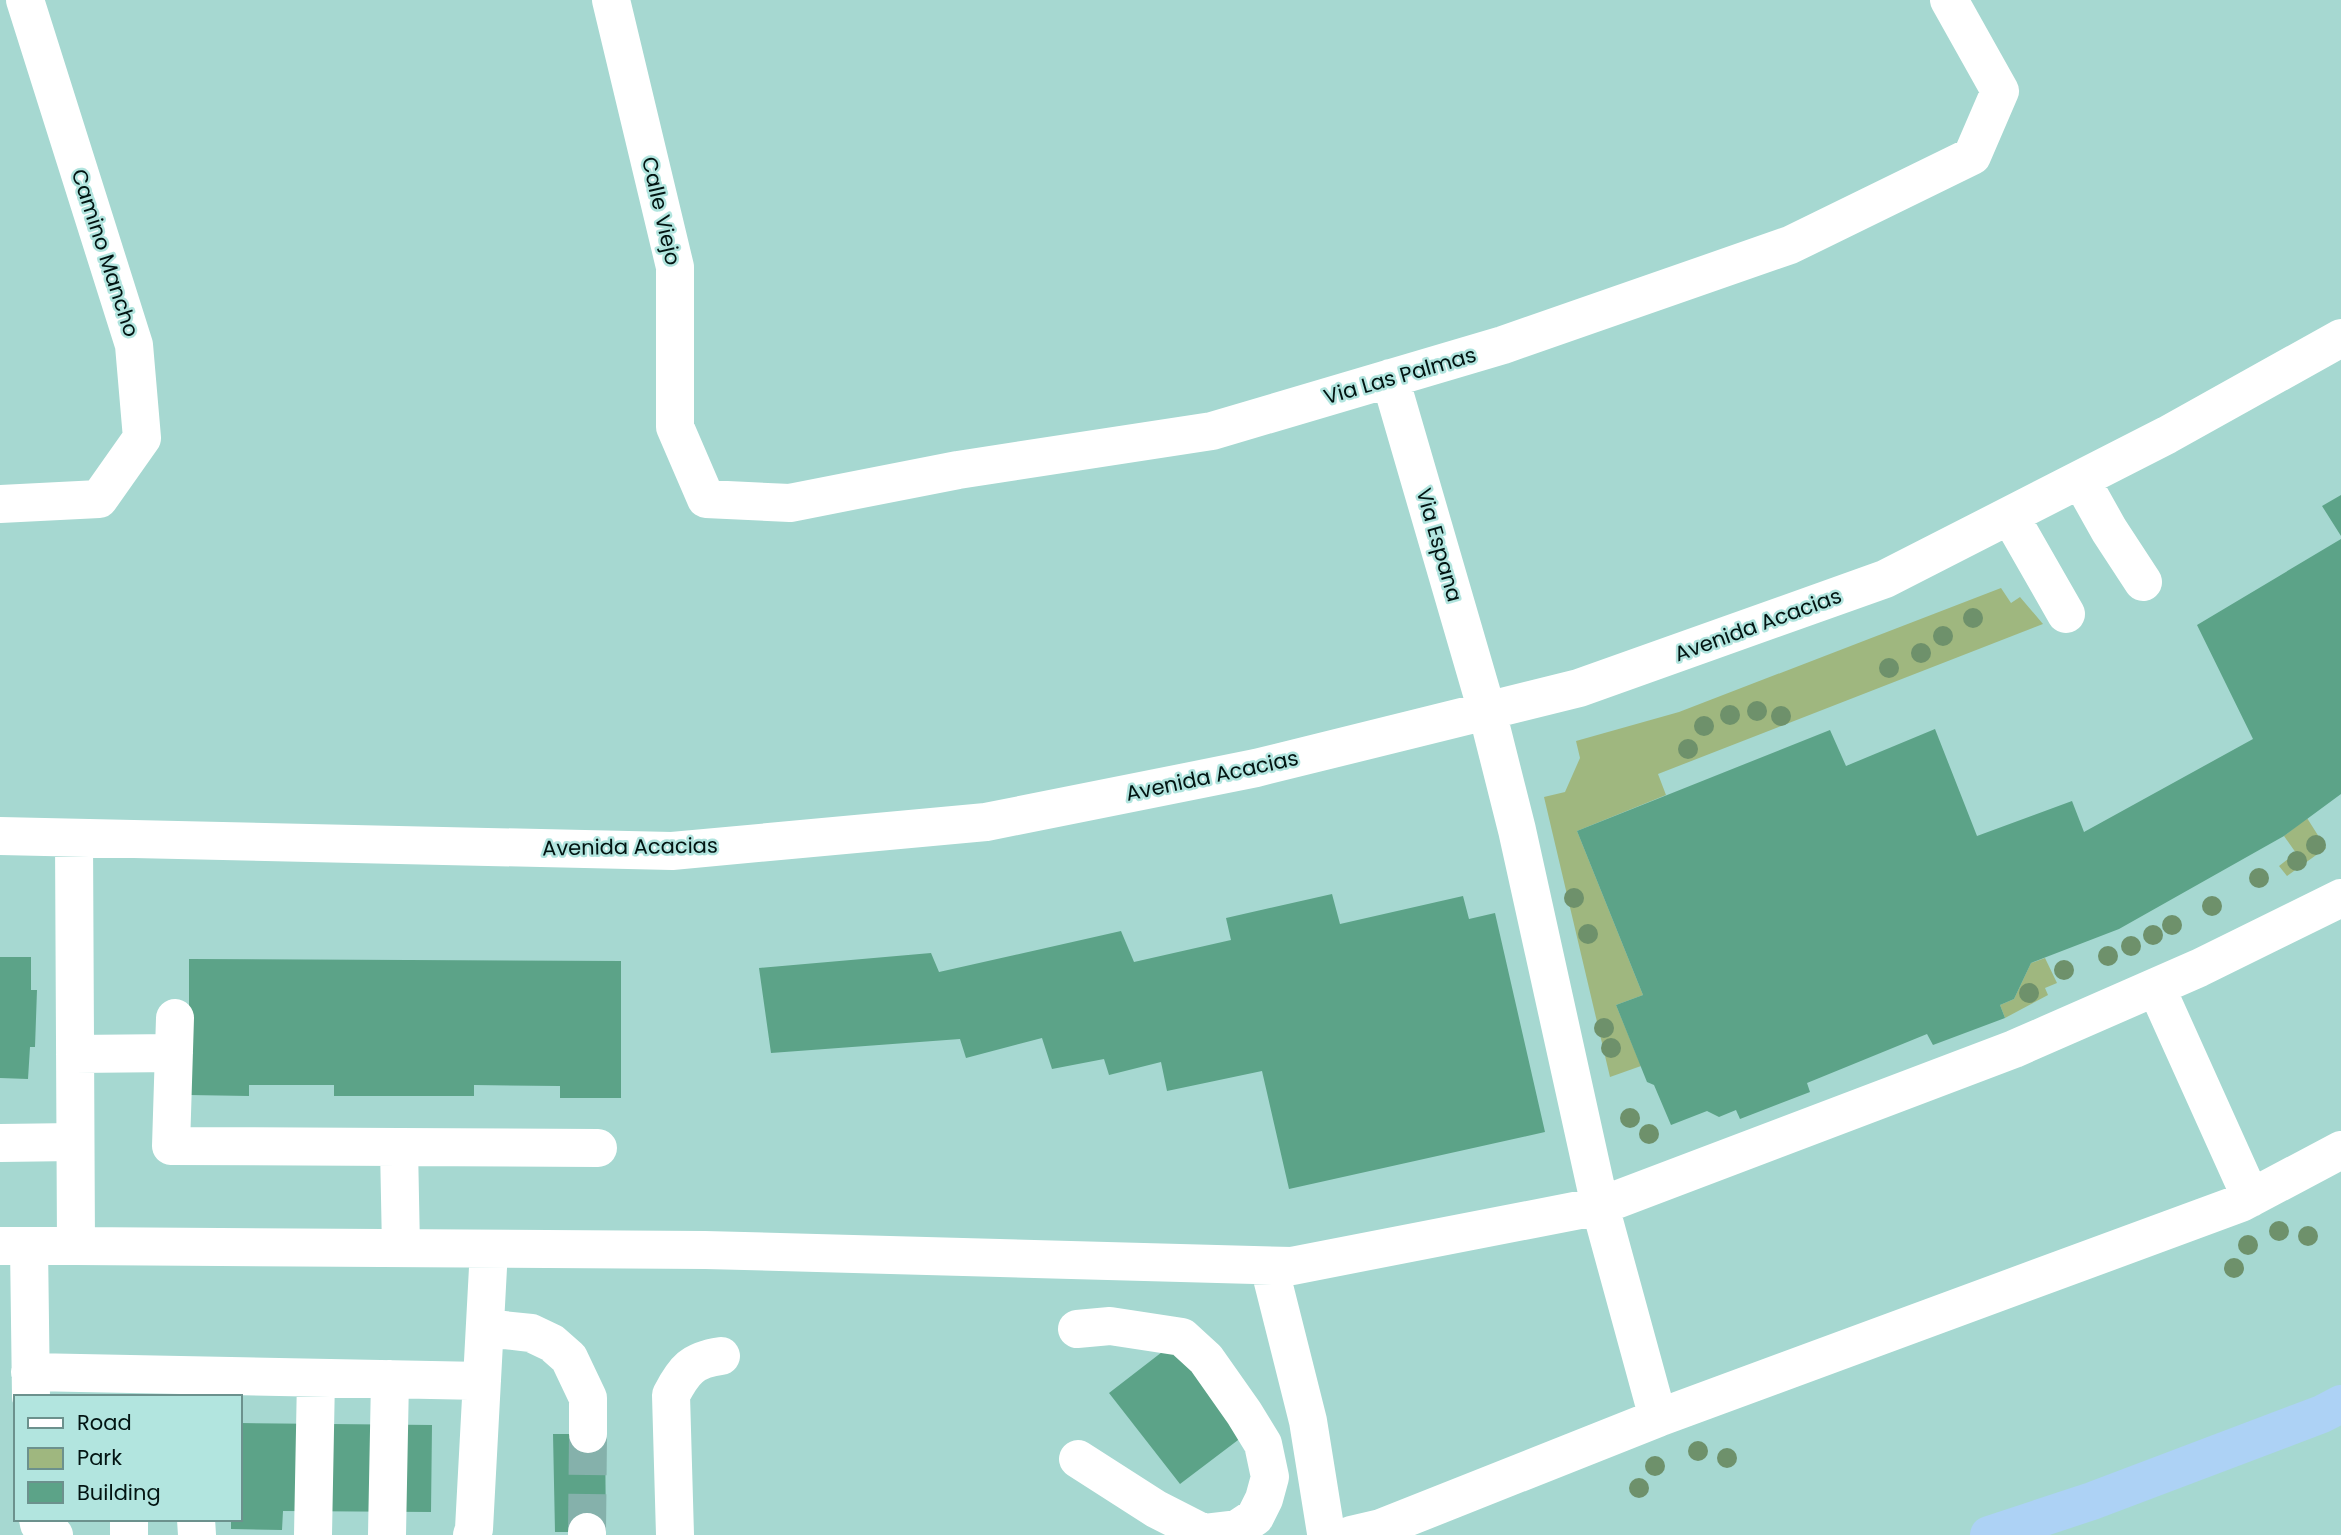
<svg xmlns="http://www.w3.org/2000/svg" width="2341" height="1535" font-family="Poppins,sans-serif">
<rect width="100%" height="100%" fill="#a6d8d1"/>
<!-- green -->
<path fill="#9fb77f" d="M 2001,588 L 2011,603 L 2020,597 L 2043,624 L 1658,774 L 1666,795 L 1577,831 L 1643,995 L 1616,1005 L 1641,1066 L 1610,1077 L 1544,797 L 1565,792 L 1580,758 L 1576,741 L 1679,712 Z
M 2307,818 L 2326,848 L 2287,876 L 2279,866 L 2296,853 L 2284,836 Z
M 2045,958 L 2057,983 L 2045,988 L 2048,995 L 2005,1018 L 2000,1005 L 2014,999 L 2031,963 Z"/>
<!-- building -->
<path fill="#5ca388" d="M 2341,495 L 2341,536 L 2322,506 Z
M 2341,539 L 2341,794 L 2284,836 L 2119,929 L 2031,963 L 2014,999 L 2000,1005 L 2005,1018 L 1933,1045 L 1927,1034 L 1807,1083 L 1810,1092 L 1740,1119 L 1736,1110 L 1719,1117 L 1707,1111 L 1671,1125 L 1654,1085 L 1647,1082 L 1616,1005 L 1643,995 L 1577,831 L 1830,730 L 1846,766 L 1935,729 L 1977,836 L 2072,801 L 2084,832 L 2253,739 L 2197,625 Z
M 1332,894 L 1340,924 L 1463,896 L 1469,919 L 1495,913 L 1545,1132 L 1289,1189 L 1262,1071 L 1167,1091 L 1161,1062 L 1109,1075 L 1104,1059 L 1052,1069 L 1042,1038 L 966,1058 L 960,1039 L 771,1053 L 759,968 L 931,953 L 939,972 L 1121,931 L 1134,962 L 1231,940 L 1226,918 Z
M 0,957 L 31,957 L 31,990 L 37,990 L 35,1047 L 30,1047 L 28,1079 L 0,1078 Z
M 189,959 L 621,961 L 621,1098 L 560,1098 L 560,1086 L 474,1085 L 474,1096 L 334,1096 L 334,1085 L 249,1085 L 249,1096 L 189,1095 Z
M 1175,1342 L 1246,1434 L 1180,1484 L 1109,1393 Z
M 240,1423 L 432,1425 L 431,1512 L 283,1511 L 282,1530 L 231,1529 L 231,1519 L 240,1519 Z
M 553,1434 L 605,1434 L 606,1532 L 555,1532 Z"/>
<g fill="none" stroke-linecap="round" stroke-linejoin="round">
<!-- minor-tunnel -->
<path stroke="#85b1ab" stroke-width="38" stroke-dasharray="38 19" stroke-linecap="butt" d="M 587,1532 L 588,1434"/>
<!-- minor -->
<path stroke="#fff" stroke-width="38" d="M 611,0 L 675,267 L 675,427 L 706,499 L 790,503 L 958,470 L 1212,431 L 1503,345 L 1790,245 L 1972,156 L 2000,91 L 1949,0
M 1390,378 L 1487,711 L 1517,830 L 1600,1206 L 1658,1418 L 2241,1203 L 2341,1150
M 2081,480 L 2109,530 L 2143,582
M 0,504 L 99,499 L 142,438 L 134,345 L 25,0
M 2010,516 L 2066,614
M 0,836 L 672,851 L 986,822 L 1256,768 L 1579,688 L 1885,579 L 2167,435 L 2341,338
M 2156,987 L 2251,1198
M 175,1018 L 171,1146 L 399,1147 L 401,1248
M 75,1054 L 174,1053
M 0,1143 L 75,1142
M 399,1147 L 598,1148
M 0,1246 L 76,1246 L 74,838
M 29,1246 L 31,1397
M 76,1246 L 705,1250 L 1292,1266 L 1600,1206 L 2014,1049 L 2199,968 L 2341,898
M 1269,1266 L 1308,1421 L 1326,1533 L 1330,1535
M 485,1328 L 531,1333 L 552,1343 L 569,1358 L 588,1398 L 588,1434
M 1077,1329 L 1110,1326 L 1182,1337 L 1206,1359 L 1244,1413 L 1263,1444 L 1270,1477 L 1264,1499 L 1255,1517 L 1237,1529 L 1203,1533 L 1156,1509 L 1078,1459
M 30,1372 L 482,1381
M 38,1519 L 39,1524 L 54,1535
M 196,1519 L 197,1535
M 587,1532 L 587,1535
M 129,1535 L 129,1519
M 313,1535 L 316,1378
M 387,1535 L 390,1379
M 472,1535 L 474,1529 L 489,1249
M 675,1535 L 671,1395 C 684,1370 692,1360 721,1356
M 1351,1535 L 1381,1528 L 1658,1418"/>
<!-- highway -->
<path stroke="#add2f5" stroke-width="38" d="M 1989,1535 L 2092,1501 L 2322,1414 L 2341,1404"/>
</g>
<!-- trees -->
<g fill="#6e916b">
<circle cx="1973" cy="618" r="10"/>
<circle cx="1943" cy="636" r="10"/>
<circle cx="1921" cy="653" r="10"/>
<circle cx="1889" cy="668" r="10"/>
<circle cx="1757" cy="711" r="10"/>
<circle cx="1730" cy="715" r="10"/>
<circle cx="1781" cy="716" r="10"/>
<circle cx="1704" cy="726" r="10"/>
<circle cx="1688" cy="749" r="10"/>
<circle cx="2316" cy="845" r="10"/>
<circle cx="2297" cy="861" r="10"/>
<circle cx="2259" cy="878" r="10"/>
<circle cx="1574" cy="898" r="10"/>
<circle cx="2212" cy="906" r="10"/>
<circle cx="2172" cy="925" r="10"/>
<circle cx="1588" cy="934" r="10"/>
<circle cx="2153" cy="935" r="10"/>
<circle cx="2131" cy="946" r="10"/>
<circle cx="2108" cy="956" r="10"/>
<circle cx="2064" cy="970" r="10"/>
<circle cx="2029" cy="993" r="10"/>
<circle cx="1604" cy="1028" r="10"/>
<circle cx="1611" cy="1048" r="10"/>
<circle cx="1630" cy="1118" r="10"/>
<circle cx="1649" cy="1134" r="10"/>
<circle cx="2279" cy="1231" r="10"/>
<circle cx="2308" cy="1236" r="10"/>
<circle cx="2248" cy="1245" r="10"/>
<circle cx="2234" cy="1268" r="10"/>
<circle cx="1698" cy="1451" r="10"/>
<circle cx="1727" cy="1458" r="10"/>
<circle cx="1655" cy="1466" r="10"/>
<circle cx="1639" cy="1488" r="10"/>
</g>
<g text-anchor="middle" stroke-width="5" stroke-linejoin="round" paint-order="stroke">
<!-- street labels -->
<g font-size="21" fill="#021412" stroke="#b2e5df">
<text transform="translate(661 211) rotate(77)" y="7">Calle Viejo</text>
<text transform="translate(105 253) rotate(72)" y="7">Camino Mancho</text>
<text transform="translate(1400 376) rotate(-16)" y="7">Via Las Palmas</text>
<text transform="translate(1439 545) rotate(74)" y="7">Via Espana</text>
<text transform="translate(1758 625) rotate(-20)" y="7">Avenida Acacias</text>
<text transform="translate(1212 776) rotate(-12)" y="7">Avenida Acacias</text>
<text transform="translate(630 847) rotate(-1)" y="7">Avenida Acacias</text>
</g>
</g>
<!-- legend -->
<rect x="14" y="1395" width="228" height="126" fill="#b2e5df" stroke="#6c918d" stroke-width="2"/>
<rect x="28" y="1418" width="35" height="10" fill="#ffffff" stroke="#6c918d" stroke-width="2"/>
<text x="77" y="1430" font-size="21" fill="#021412">Road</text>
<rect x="28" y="1448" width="35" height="21" fill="#9fb77f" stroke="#6c918d" stroke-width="2"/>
<text x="77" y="1465" font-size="21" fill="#021412">Park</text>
<rect x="28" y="1482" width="35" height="21" fill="#5ca388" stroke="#6c918d" stroke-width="2"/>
<text x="77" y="1500" font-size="21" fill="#021412">Building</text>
</svg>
